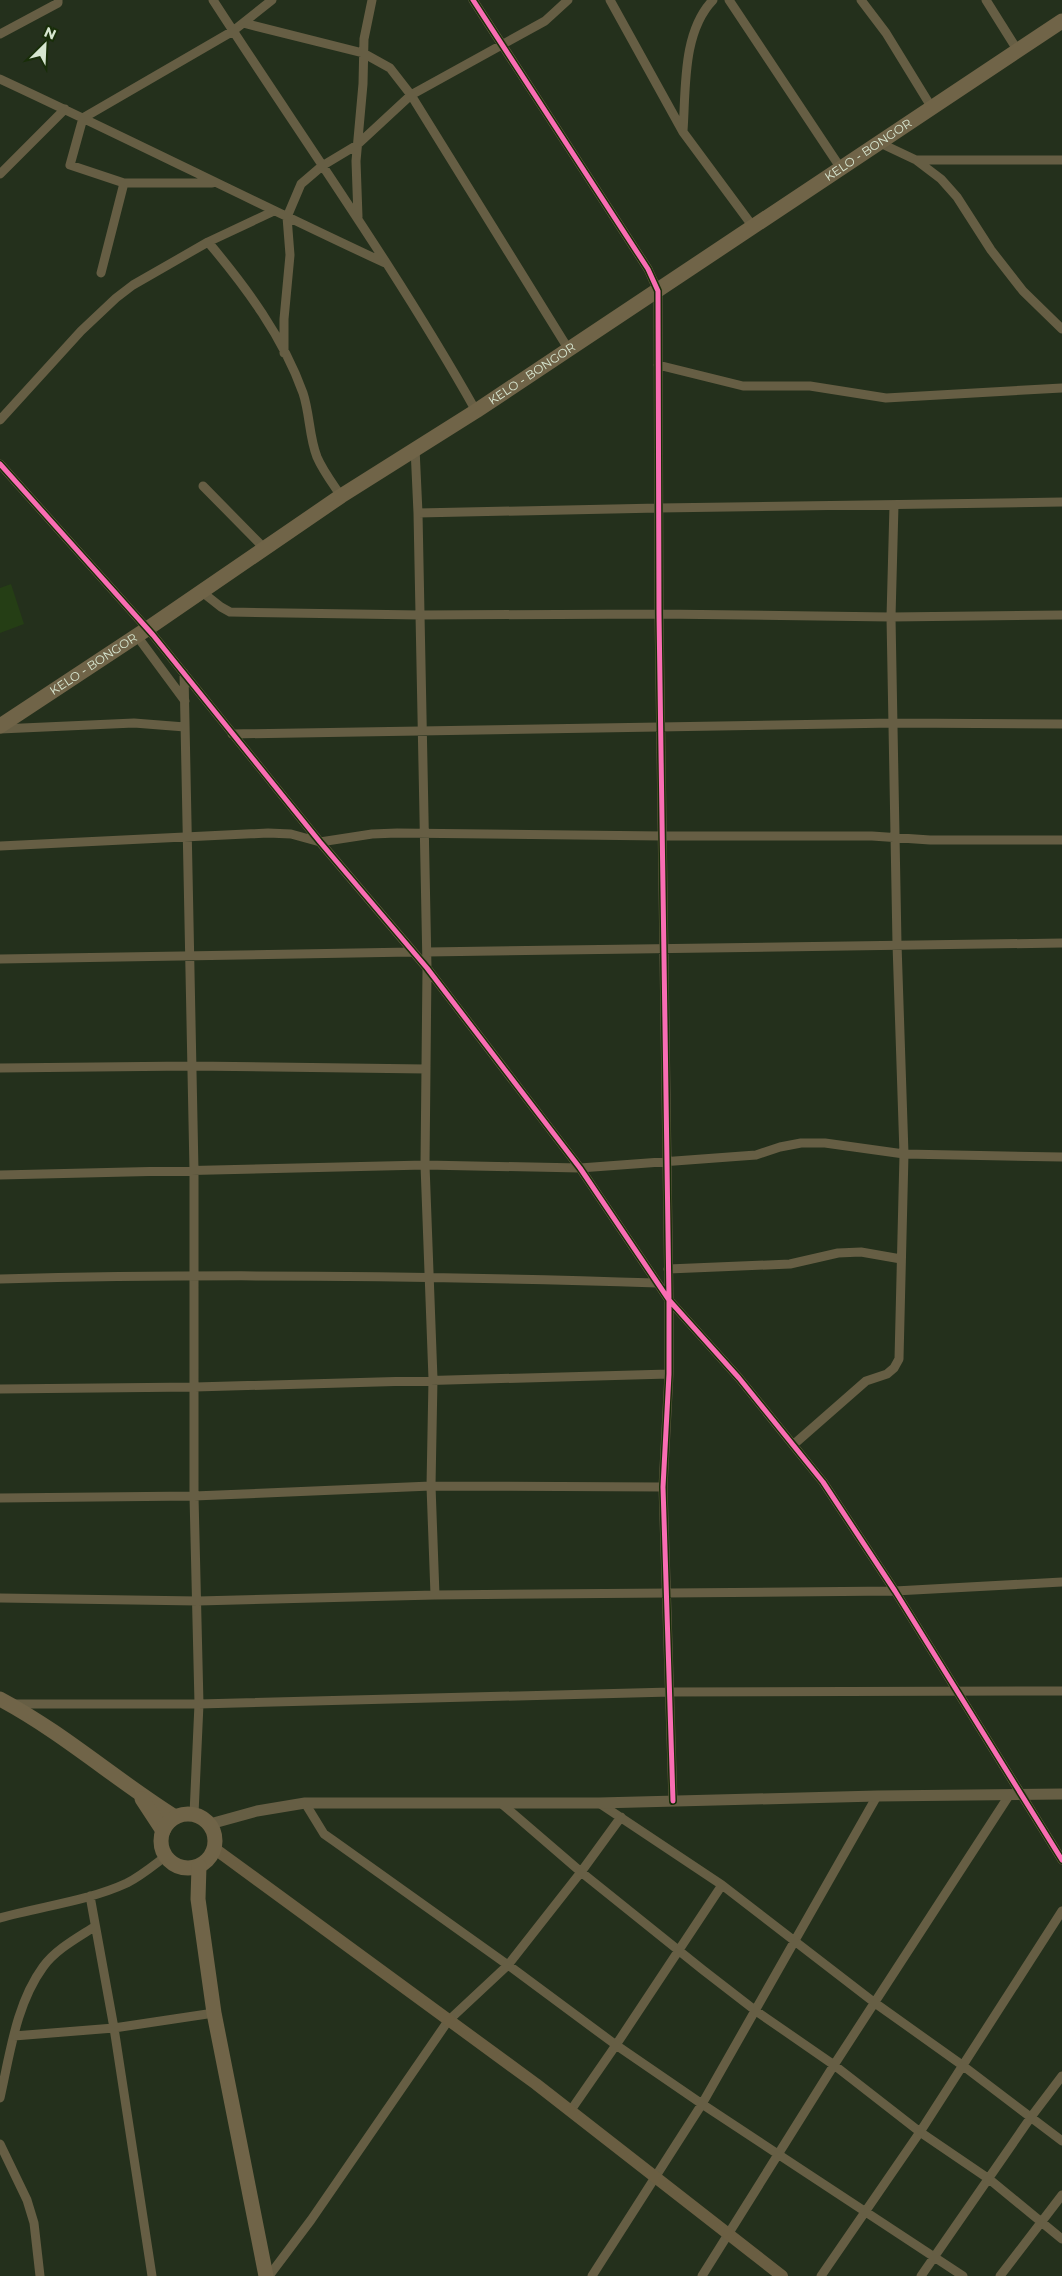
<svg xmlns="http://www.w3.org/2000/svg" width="1062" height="2276" font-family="Montserrat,sans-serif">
<rect width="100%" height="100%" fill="#24301c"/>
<!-- built -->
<path fill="#253e15" d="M 11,584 L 24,624 L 0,633 L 0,588 Z"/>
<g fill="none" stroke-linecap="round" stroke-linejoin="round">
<!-- minor -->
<path stroke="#665e44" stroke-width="9" d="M 213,0 C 301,136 396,269 476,411
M 473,0 L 648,269 L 658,291 L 659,614 L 669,1300 L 669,1374 L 663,1487 L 673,1801
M 610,0 L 683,132 L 754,228
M 729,0 L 840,167
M 861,0 L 886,33 L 932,108
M 986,0 L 1018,51
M 243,23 L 363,53 L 390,68 L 411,95 L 569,350
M 0,34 L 58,3 L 58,0
M 0,79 C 129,139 256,203 385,263
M 683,131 C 686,89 682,32 713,0
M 880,143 L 916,160 L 1062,160
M 916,160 L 941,179 L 957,197 L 991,250 L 1023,291 L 1062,329
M 0,174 L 65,109
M 212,183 L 124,183 L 70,165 L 83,118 L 233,31 L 272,0
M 358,217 L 356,161 L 363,84 L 364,39 L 372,0
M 208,242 C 246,287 283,337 303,393 C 310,414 309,437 317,457 C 323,471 333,484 341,496
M 101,273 L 124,183
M 284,353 L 284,319 L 290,255 L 287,217 L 301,184 L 322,166 L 357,145 L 411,95 L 545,21 L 568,0
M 658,365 L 743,386 L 810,386 L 886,398 L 1062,388
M 0,420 L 81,331 L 116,298 L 133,285 L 208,242 L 274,211
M 415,448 L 418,513 L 427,968 L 425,1165 L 433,1379 L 431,1486 L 435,1595
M 0,464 L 153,635 L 320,842 L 427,968 L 580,1168 L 669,1300 L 739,1378 L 823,1482 L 895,1591 L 1062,1860
M 203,486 L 264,548
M 418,513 L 659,508 L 1062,502
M 202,592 L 221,607 L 230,612 L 420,615 L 659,614 L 891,617 L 1062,615
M 137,636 L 185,701
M 184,673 L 194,1171 L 194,1496 L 199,1704 L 194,1814
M 0,729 L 134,723 L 185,727
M 232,734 L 894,723 L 1062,724
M 0,846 L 268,833 L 291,834 L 320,842 L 372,834 L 397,833 L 663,836 L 872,836 L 930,840 L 1062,840
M 427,952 L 1062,943
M 0,959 L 412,952
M 0,1068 L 191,1066 L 426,1069
M 0,1175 L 425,1165 L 580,1168 L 756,1155 L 780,1147 L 801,1143 L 825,1143 L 904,1154 L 1062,1157
M 668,1269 L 790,1264 L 838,1253 L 861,1252 L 901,1259
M 0,1279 C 219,1273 438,1276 657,1283
M 0,1389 L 195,1387 L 669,1374
M 793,1445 L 866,1381 L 887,1374 L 894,1368 L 899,1359 L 904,1154 L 897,944 L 891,617 L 894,505
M 0,1498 L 194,1496 L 431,1486 L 663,1487
M 0,1598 L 198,1601 L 435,1595 L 895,1591 L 1062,1582
M 12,1704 L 199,1704 L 671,1692 L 1062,1691
M 305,1803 L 324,1834 L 334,1841 L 508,1965 L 616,2045 L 702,2104 L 963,2276
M 599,1803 L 722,1885 L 875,2003 L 962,2065 L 1062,2141
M 502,1804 L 581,1872 L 703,1970 L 756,2011 L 834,2065 L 920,2132 L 989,2179 L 1062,2239
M 90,1896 L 114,2028 L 152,2276
M 0,1918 C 42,1906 88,1901 127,1883 C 141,1876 154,1865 166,1856
M 14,2036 L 114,2028 L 214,2013
M 0,2098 C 10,2054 16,2004 43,1967 C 55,1950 77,1938 94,1927
M 571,2110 L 616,2045 L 722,1885
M 0,2144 L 27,2200 L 34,2223 L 40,2276
M 269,2276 L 311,2220 L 448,2021 L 508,1965 L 581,1872 L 621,1817
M 592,2276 L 702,2104 L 877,1796
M 702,2276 L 834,2065 L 1010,1794
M 821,2276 L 920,2132 L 1062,1911
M 921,2276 L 1031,2117 L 1062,2076
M 1000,2276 L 1062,2195"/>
<!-- tertiary -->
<path stroke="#665e44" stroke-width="11" d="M 210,1824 L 257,1811 L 305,1803 L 599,1803 L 877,1796 L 1062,1794"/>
<!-- secondary -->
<path stroke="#6a5e42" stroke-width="12" d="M 215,1849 L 536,2084 L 782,2276"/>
<!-- trunk -->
<g stroke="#706448" stroke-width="15">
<path id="s1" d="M 0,726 L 147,629 L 341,496 L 476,411 L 1062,21"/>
<path d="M 0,1699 C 62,1732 116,1780 175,1817"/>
<path d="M 142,1799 L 163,1831"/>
<circle cx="188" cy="1841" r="27"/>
<path d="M 199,1866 L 198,1899 L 214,2013 L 266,2276"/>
</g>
<!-- cycleway casing -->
<g stroke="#182e09" stroke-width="8">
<path id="cycleway" d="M 473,0 L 648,269 L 658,291 L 659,614 L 669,1300 L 669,1374 L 663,1487 L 673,1801
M 0,464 L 153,635 L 320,842 L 427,968 L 580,1168 L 669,1300 L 739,1378 L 823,1482 L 895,1591 L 1062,1860"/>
</g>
<!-- cycleway -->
<use href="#cycleway" stroke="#f96db3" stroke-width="5"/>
</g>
<g text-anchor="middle" stroke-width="5" stroke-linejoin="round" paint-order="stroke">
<!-- street labels -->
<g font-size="12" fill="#d7e6d0" stroke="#182e09">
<text dy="4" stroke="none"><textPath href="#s1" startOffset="1042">KELO - BONGOR</textPath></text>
<text dy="4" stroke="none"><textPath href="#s1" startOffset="638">KELO - BONGOR</textPath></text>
<text dy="4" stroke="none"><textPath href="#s1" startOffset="112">KELO - BONGOR</textPath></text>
</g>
</g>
<!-- north arrow -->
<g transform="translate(45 45) rotate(24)" stroke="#182e09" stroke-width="4" paint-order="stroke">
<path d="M0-4L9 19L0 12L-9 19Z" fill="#d7e6d0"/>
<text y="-8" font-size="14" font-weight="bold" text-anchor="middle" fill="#d7e6d0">N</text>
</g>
</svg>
